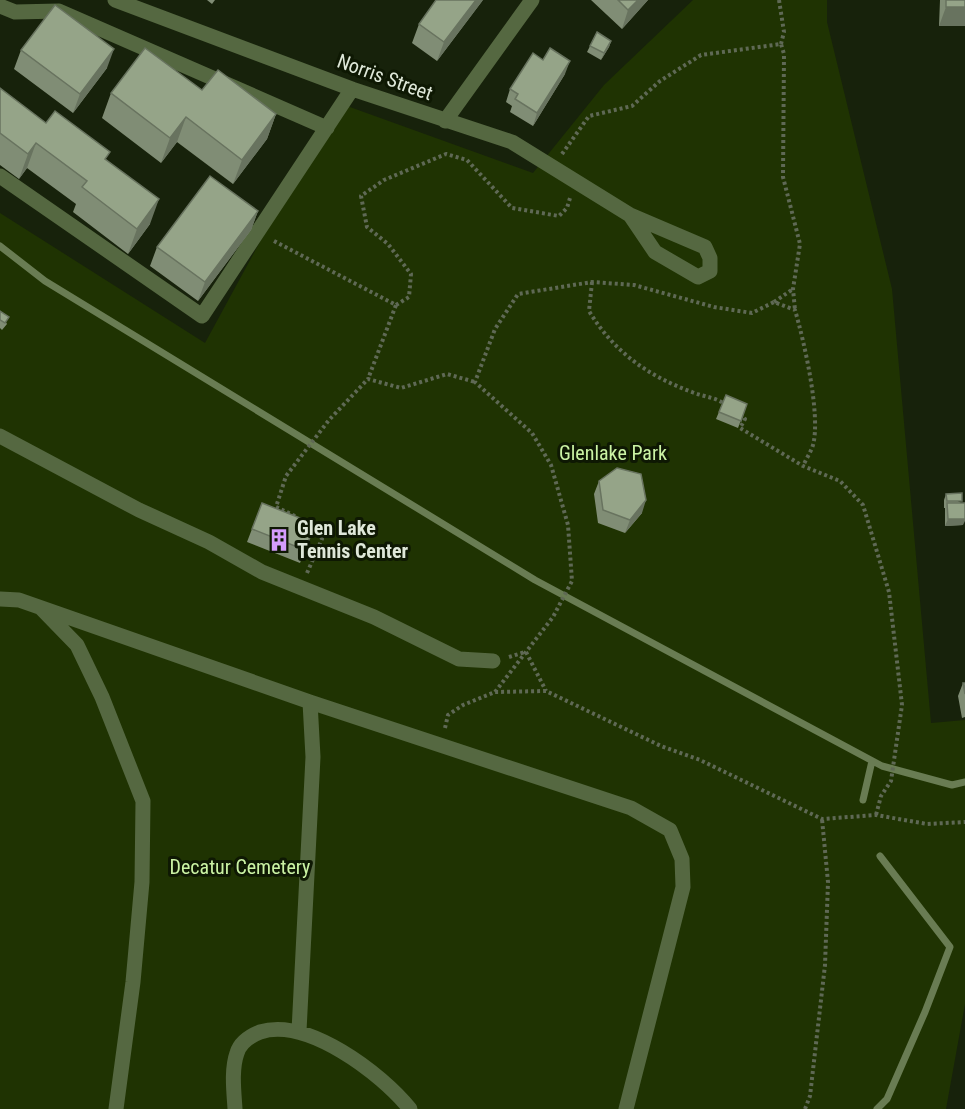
<svg xmlns="http://www.w3.org/2000/svg" width="965" height="1109" font-family="'Roboto Condensed',sans-serif">
<rect width="100%" height="100%" fill="#17220b"/>
<!-- green -->
<path fill="#1f3302" d="M 693,0 L 827,0 L 827,22 L 892,289 L 931,723 L 965,720 L 965,1004 L 946,1109 L 0,1109 L 0,213 L 205,343 L 336,102 L 533,173 L 604,85 Z"/>
<g fill="none" stroke-linecap="round" stroke-linejoin="round">
<!-- stream -->
<path stroke="#697c53" stroke-width="7" d="M 0,246 L 45,281 L 535,580 L 882,766 L 952,785 L 965,782
M 863,800 L 872,761
M 877,1109 L 887,1099 L 925,1012 L 950,947 L 880,856"/>
<!-- path -->
<path stroke="#5f6955" stroke-width="4" stroke-dasharray="3 3" stroke-linecap="butt" d="M 779,0 L 784,32 L 781,44
M 562,154 L 589,116 L 632,106 L 660,81 L 701,55 L 781,44 L 784,54 L 783,177 L 800,244 L 793,289 L 795,310
M 274,241 L 396,305 L 368,379
M 592,282 L 589,311 C 614,352 648,376 692,392 C 704,397 716,397 726,405
M 774,302 L 793,289
M 396,305 L 409,297 L 411,274 L 388,244 L 367,227 L 361,196 L 384,180 L 446,154 L 467,160 L 512,208 L 559,216 L 567,208 L 570,198
M 739,415 L 745,419 L 740,428 L 803,466 L 840,481 L 863,505 L 889,592 L 902,705 L 891,781 L 881,796 L 876,815
M 295,516 L 276,507 L 286,476 L 329,420 L 368,379 L 401,388 L 447,374 L 475,382
M 307,573 L 322,539 L 318,528 L 310,524
M 526,652 L 546,691
M 509,657 L 525,652
M 495,692 L 553,617 L 572,581 L 568,525 L 551,465 L 532,433 L 475,382 L 495,329 L 518,294 L 592,282 L 634,285 L 714,307 L 752,313 L 774,302 L 795,310 C 804,341 821,415 813,445 C 811,452 806,459 803,466
M 445,728 L 448,715 L 463,705 L 495,692 L 546,691 L 661,746 L 700,760 L 822,819 L 876,815 L 927,824 L 965,822
M 805,1109 L 810,1096 L 825,965 L 828,882 L 822,819"/>
<!-- minor -->
<path stroke="#556841" stroke-width="15" d="M 115,0 L 352,89 L 512,142 L 630,215 L 705,247 L 710,258 L 710,271 L 698,277 L 655,252 L 630,215
M 0,6 L 15,12 L 59,11 L 327,128
M 445,121 L 532,0
M 0,176 L 202,316 L 352,89
M 0,436 L 139,510 L 209,542 L 262,572 L 374,617 L 459,659 L 493,661
M 0,599 L 19,600 L 39,607 L 310,702 L 631,808 L 670,830 L 682,859 L 683,887 L 626,1109
M 42,609 L 77,645 L 102,697 L 143,801 L 142,882 L 133,982 L 116,1109
M 299,1031 L 313,757 L 310,702
M 235,1109 C 234,1092 231,1070 237,1053 C 240,1043 250,1036 260,1032 C 307,1017 381,1073 410,1109"/>
</g>
<!-- wall -->
<path fill="#808d75" d="M 207,0 L 215,0 L 212,4 Z
M 483,0 L 437,61 L 412,43 L 419,24 Z
M 591,0 L 648,0 L 622,29 Z
M 940,0 L 965,0 L 965,26 L 939,26 Z
M 611,41 L 609,47 L 601,60 L 587,52 L 590,46 Z
M 21,50 L 107,68 L 73,113 L 14,69 Z
M 565,74 L 533,126 L 510,112 L 512,106 L 506,102 L 510,89 Z
M 0,88 L 46,123 L 107,160 L 150,224 L 128,254 L 73,212 L 76,204 L 27,168 L 19,179 L 0,165 Z
M 202,90 L 276,114 L 267,139 L 233,184 L 177,142 L 161,163 L 102,118 L 111,93 Z
M 258,211 L 251,230 L 198,301 L 150,266 L 157,247 Z
M 0,311 L 7,324 L 2,330 L 0,328 Z
M 726,395 L 747,404 L 738,428 L 716,419 Z
M 599,481 L 642,513 L 625,533 L 598,523 L 594,494 Z
M 946,494 L 961,503 L 963,525 L 945,526 L 945,508 L 944,508 L 944,500 Z
M 262,503 L 315,524 L 300,563 L 247,542 Z
M 963,683 L 965,683 L 965,717 L 962,718 L 958,696 Z"/>
<!-- shaded-wall -->
<path fill="#68735f" d="M 476,0 L 483,0 L 437,61 L 444,42 Z
M 638,0 L 648,0 L 622,29 L 628,10 Z
M 946,7 L 965,7 L 965,26 L 939,26 Z
M 611,41 L 609,47 L 601,60 L 604,53 Z
M 114,49 L 107,68 L 73,113 L 80,94 Z
M 570,61 L 565,74 L 533,126 L 537,113 Z
M 276,114 L 267,139 L 233,184 L 242,160 Z
M 186,117 L 177,142 L 161,163 L 170,138 Z
M 36,143 L 27,168 L 19,179 L 28,154 Z
M 159,199 L 150,224 L 128,254 L 137,229 Z
M 258,211 L 251,230 L 198,301 L 205,282 Z
M 646,500 L 642,513 L 625,533 L 630,520 Z
M 948,519 L 965,519 L 965,521 L 963,525 L 945,526 Z"/>
<!-- building -->
<path fill="#95a488" stroke="#68735f" stroke-width="1.5" d="M 436,0 L 476,0 L 444,42 L 419,24 Z
M 618,0 L 638,0 L 628,10 Z
M 946,0 L 965,0 L 965,7 L 946,7 Z
M 55,5 L 114,49 L 80,94 L 21,50 Z
M 597,32 L 611,41 L 604,53 L 590,46 Z
M 145,48 L 202,90 L 218,70 L 276,114 L 242,160 L 186,117 L 170,138 L 111,93 Z
M 550,48 L 570,61 L 537,113 L 515,99 L 518,94 L 510,89 L 533,53 L 543,60 Z
M 0,88 L 46,123 L 55,111 L 110,152 L 105,159 L 159,199 L 137,229 L 82,187 L 87,181 L 36,143 L 28,154 L 0,133 Z
M 210,176 L 258,211 L 205,282 L 157,247 Z
M 0,311 L 9,317 L 5,323 L 0,320 Z
M 726,395 L 747,404 L 741,421 L 719,412 Z
M 617,468 L 641,474 L 646,500 L 630,520 L 603,510 L 599,481 Z
M 962,493 L 962,501 L 947,501 L 946,494 Z
M 262,503 L 315,524 L 305,550 L 252,529 Z
M 947,503 L 965,503 L 965,519 L 948,519 Z
M 963,683 L 965,683 L 965,694 Z"/>
<!-- icons -->
<defs>
<g id="building-bare" transform="scale(1.8)"><path d="M-4-6H4V6H1V3H-1V6H-4ZM-2.5-4.3h1.7v1.8h-1.7ZM.8-4.3h1.7v1.8H.8ZM-2.5-1h1.7V.8h-1.7ZM.8-1h1.7V.8H.8Z" fill="#d49cfc" stroke="#0e1803" stroke-width="2.5" paint-order="stroke"/></g>
</defs>
<g fill-rule="evenodd">
<use href="#building-bare" x="279" y="540"/>
</g>
<g text-anchor="middle" stroke-width="6" stroke-linejoin="round" paint-order="stroke">
<!-- street labels -->
<g font-size="20" fill="#dfe8d9" stroke="#0e1803">
<text transform="translate(385 77) rotate(20)" y="7">Norris Street</text>
</g>
<!-- park labels -->
<g font-size="20" fill="#cbf3a4" stroke="#0e1803">
<text x="613" y="460">Glenlake Park</text>
<text x="240" y="874">Decatur Cemetery</text>
</g>
<!-- poi labels -->
<g font-size="20" font-weight="bold" fill="#dfe8d9" stroke="#0e1803" text-anchor="start">
<text x="297" y="535">Glen Lake<tspan x="297" dy="23">Tennis Center</tspan></text>
</g>
</g>
</svg>
